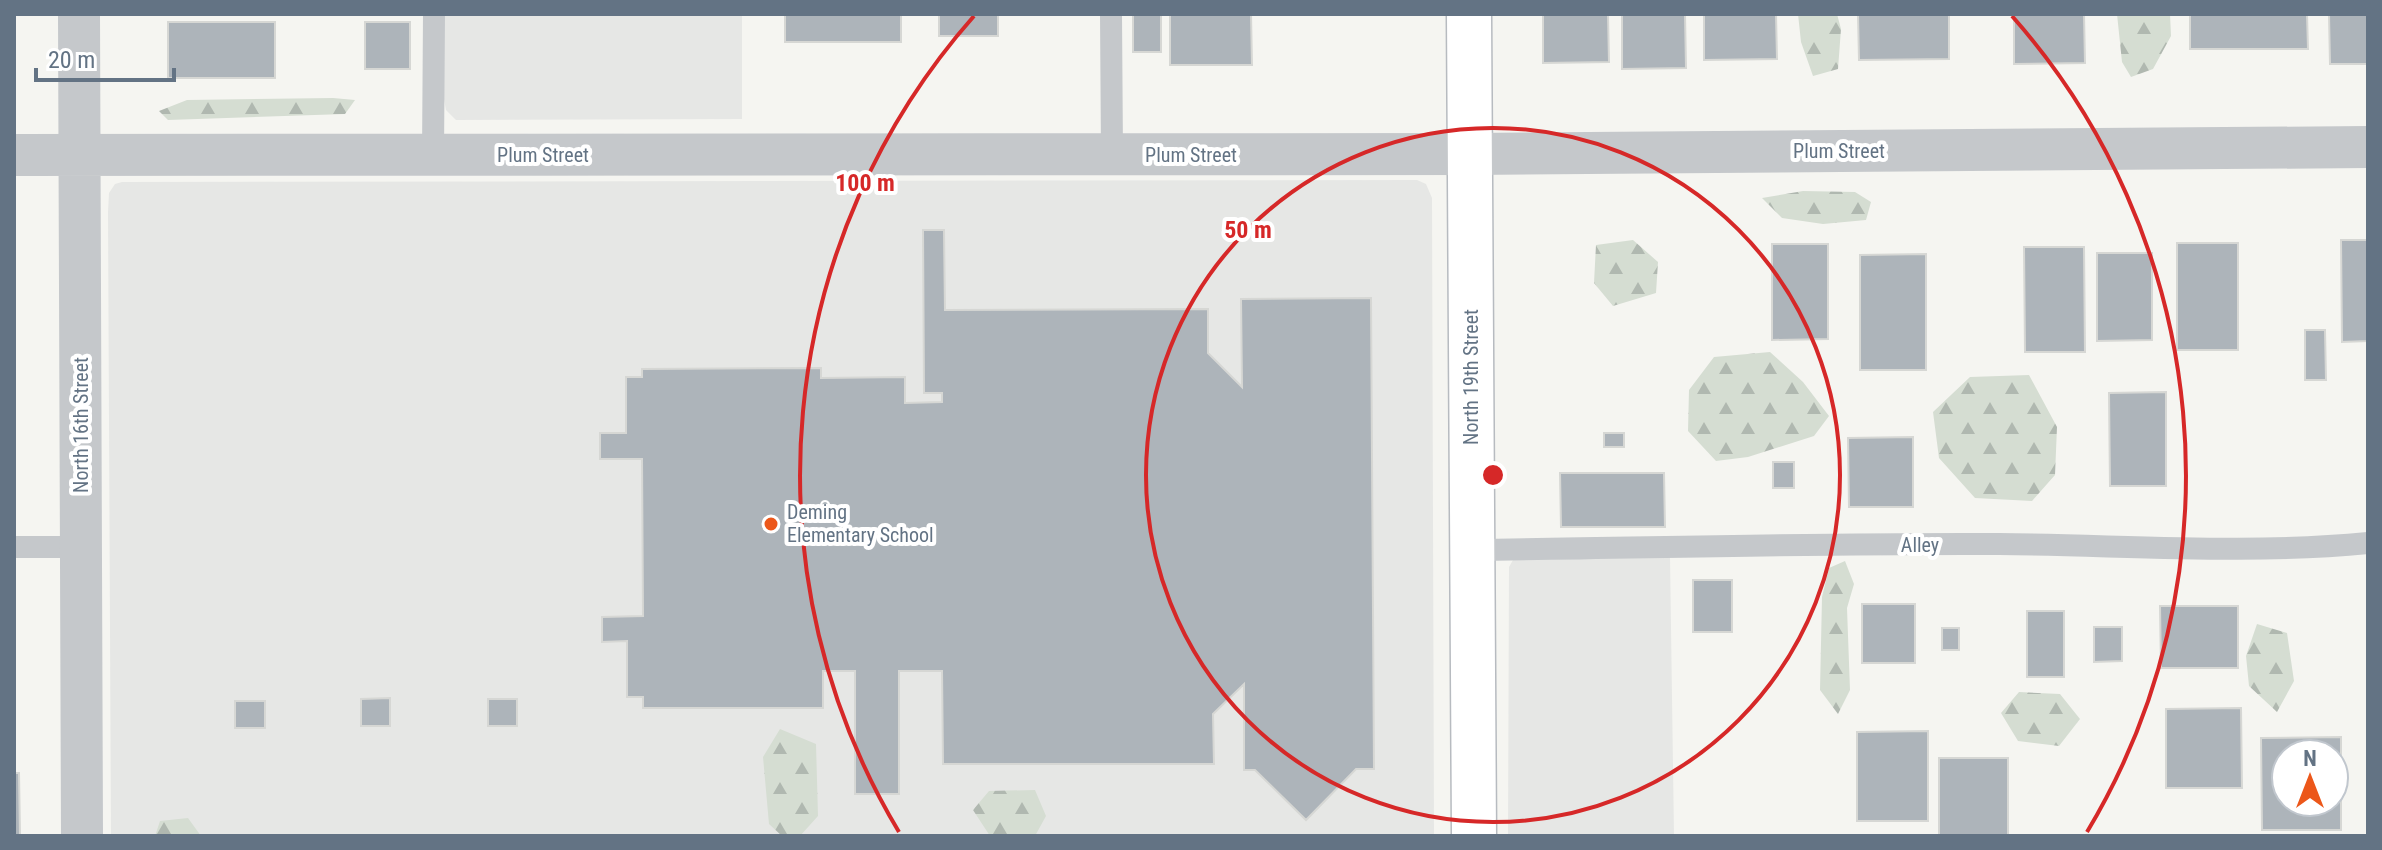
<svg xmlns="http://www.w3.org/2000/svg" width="2382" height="850" font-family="'Roboto Condensed',sans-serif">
<defs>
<pattern id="forest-firs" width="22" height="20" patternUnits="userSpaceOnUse" patternTransform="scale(2)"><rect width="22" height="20" fill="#d5ddd2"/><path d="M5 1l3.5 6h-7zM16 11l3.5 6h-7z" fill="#b0b8b0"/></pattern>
</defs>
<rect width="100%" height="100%" fill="#f5f5f1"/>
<!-- built -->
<path fill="#e6e7e5" d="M 444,14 L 742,14 L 742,119 L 456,120 L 446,110 L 444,99 Z
M 1417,180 L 1426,184 L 1432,198 L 1434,836 L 111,836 L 108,212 L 109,193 L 115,184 L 122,182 Z
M 1535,556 L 1670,557 L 1674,836 L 1508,836 L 1509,567 L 1513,560 Z"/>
<!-- forest -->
<path fill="url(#forest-firs)" d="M 1798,14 L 1837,14 L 1841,29 L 1838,69 L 1813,76 L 1801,42 Z
M 2117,14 L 2170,14 L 2171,36 L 2153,69 L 2131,77 L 2122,62 Z
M 333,98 L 355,100 L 345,114 L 168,120 L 159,111 L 187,100 Z
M 1803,191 L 1855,192 L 1871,202 L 1866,220 L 1823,224 L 1782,218 L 1762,198 Z
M 1633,240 L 1658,262 L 1656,293 L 1613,306 L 1594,283 L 1596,245 Z
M 1770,352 L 1803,382 L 1829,416 L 1814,436 L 1748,457 L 1716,461 L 1688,431 L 1689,390 L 1714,357 Z
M 2029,375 L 2057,427 L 2055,475 L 2032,501 L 1975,498 L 1939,458 L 1933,412 L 1970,377 Z
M 1845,561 L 1854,584 L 1847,608 L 1850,690 L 1838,714 L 1820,690 L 1822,597 L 1829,568 Z
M 2257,624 L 2287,633 L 2294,681 L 2277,712 L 2249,686 L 2246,656 Z
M 2019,692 L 2060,694 L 2080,719 L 2059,746 L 2018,741 L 2001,713 Z
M 780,729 L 816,744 L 818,816 L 800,836 L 782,836 L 769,824 L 763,757 Z
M 1035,790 L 1046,816 L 1035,836 L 990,836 L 973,810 L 989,791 Z
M 188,818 L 201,836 L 155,836 L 160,821 Z"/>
<!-- building -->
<path fill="#adb4ba" stroke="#d6d7d4" stroke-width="2" fill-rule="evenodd" d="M 785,14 L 901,14 L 901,42 L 785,42 Z
M 939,14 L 998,14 L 998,36 L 939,36 Z
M 1133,14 L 1161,14 L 1161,52 L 1133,52 Z
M 1170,14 L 1251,14 L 1252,65 L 1170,65 Z
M 1543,14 L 1608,14 L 1609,62 L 1543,63 Z
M 1622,14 L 1685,14 L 1686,68 L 1622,69 Z
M 1704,14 L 1776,14 L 1777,59 L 1704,60 Z
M 1858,14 L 1949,14 L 1949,59 L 1859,60 Z
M 2014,14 L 2084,14 L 2085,63 L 2014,64 Z
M 2190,14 L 2307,14 L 2308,49 L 2190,49 Z
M 2329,14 L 2368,14 L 2368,64 L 2330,64 Z
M 168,22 L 275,22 L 275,78 L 168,78 Z
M 365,22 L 410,22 L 410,69 L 365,69 Z
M 923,230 L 944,230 L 945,310 L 1208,309 L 1208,353 L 1242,387 L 1241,299 L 1371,298 L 1374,769 L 1356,769 L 1306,820 L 1255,770 L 1244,770 L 1244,684 L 1213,714 L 1214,764 L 943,764 L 942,671 L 899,671 L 899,794 L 855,794 L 855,671 L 823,671 L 823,708 L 643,708 L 643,697 L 627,697 L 627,641 L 602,642 L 602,617 L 643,616 L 642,459 L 600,459 L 600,433 L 626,433 L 626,377 L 642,377 L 642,369 L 821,368 L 821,378 L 905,377 L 905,403 L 942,402 L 942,393 L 924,393 Z
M 2341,240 L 2368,240 L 2368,341 L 2342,342 Z
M 2177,243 L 2238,243 L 2238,350 L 2177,350 Z
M 1772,244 L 1828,244 L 1828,339 L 1772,340 Z
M 2024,247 L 2084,247 L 2085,352 L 2025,352 Z
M 2097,253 L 2152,253 L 2152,340 L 2097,341 Z
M 1926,254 L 1926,370 L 1860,370 L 1860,255 Z
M 2305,330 L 2325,330 L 2326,380 L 2305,380 Z
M 2166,392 L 2166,486 L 2110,486 L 2109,393 Z
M 1604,433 L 1624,433 L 1624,447 L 1604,447 Z
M 1913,437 L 1913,507 L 1849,507 L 1848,438 Z
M 1773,462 L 1794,462 L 1794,488 L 1773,488 Z
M 1560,473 L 1664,473 L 1665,527 L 1561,527 Z
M 1693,580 L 1732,580 L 1732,632 L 1693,632 Z
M 1862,604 L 1915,604 L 1915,663 L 1862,663 Z
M 2160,606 L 2238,606 L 2238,668 L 2161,668 Z
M 2027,611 L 2064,611 L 2064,677 L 2027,677 Z
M 2094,627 L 2122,627 L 2122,661 L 2094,662 Z
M 1942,628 L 1959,628 L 1959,650 L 1942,650 Z
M 390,698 L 390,726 L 361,726 L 361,699 Z
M 488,699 L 517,699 L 517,726 L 488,726 Z
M 235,701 L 265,701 L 265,728 L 235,728 Z
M 2241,708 L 2242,788 L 2166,788 L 2166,709 Z
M 1928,731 L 1928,821 L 1857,821 L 1857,732 Z
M 2341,737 L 2341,830 L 2262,830 L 2261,738 ZM 2286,754 L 2334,754 L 2334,802 L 2286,802 Z
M 1939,758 L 2008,758 L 2008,836 L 1939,836 Z
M 14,773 L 19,773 L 20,836 L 14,836 Z"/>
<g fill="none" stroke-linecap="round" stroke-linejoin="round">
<!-- secondary casing -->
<g stroke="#b7bbc0" stroke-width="47">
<path id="secondary" d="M 1469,14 L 1474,836"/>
</g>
<!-- lane -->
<path stroke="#c5c8cb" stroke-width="22" d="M 1111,14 L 1112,155
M 433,155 L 434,14
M 14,547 L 82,547
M 1472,550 C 1648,548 1823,543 1999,544 C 2124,545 2243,555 2368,543"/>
<!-- street -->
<path stroke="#c5c8cb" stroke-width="42" d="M 79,14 L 82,836
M 14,155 L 1470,154 L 2368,147"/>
<!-- secondary -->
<use href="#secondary" stroke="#fff" stroke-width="44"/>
</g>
<!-- distance rings -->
<g fill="none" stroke="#d62828" stroke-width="4">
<circle cx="1493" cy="475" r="347"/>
<path d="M899 832A693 693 0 0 1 974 16M2012 16A693 693 0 0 1 2087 832"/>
</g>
<!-- markers -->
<circle fill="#ec571a" stroke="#fff" stroke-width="3" cx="771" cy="524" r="8"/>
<g text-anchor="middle" stroke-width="8" stroke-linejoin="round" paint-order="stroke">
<!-- street labels -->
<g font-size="20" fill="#637384" stroke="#fff">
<text x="1839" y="158">Plum Street</text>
<text x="543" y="162">Plum Street</text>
<text x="1191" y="162">Plum Street</text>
<text transform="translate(1471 377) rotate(-90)" y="7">North 19th Street</text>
<text transform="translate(81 425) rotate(-90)" y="7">North 16th Street</text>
<text x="1920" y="552">Alley</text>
</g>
<!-- poi labels -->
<g font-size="20" fill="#637384" stroke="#fff" text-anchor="start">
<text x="787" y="519">Deming<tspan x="787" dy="23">Elementary School</tspan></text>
</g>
</g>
<circle cx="1493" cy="475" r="12" fill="#d62828" stroke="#fff" stroke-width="4"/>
<g font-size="24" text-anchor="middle" font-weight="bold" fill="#d62828" stroke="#fff" stroke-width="8" stroke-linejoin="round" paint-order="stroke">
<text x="865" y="191">100 m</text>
<text x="1248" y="238">50 m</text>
</g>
<!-- border -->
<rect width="2382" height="850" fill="none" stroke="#637384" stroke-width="32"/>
<!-- north arrow -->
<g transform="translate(2310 778)"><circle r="38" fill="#ffffff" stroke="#c1c7ce" stroke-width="2"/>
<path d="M0-6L14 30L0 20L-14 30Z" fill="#ec571a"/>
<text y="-12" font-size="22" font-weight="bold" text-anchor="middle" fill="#637384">N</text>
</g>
<!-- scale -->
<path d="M36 68v12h138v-12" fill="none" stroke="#637384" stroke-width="4"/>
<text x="48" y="68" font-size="24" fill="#637384" stroke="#ffffff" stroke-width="6" paint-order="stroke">20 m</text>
</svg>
